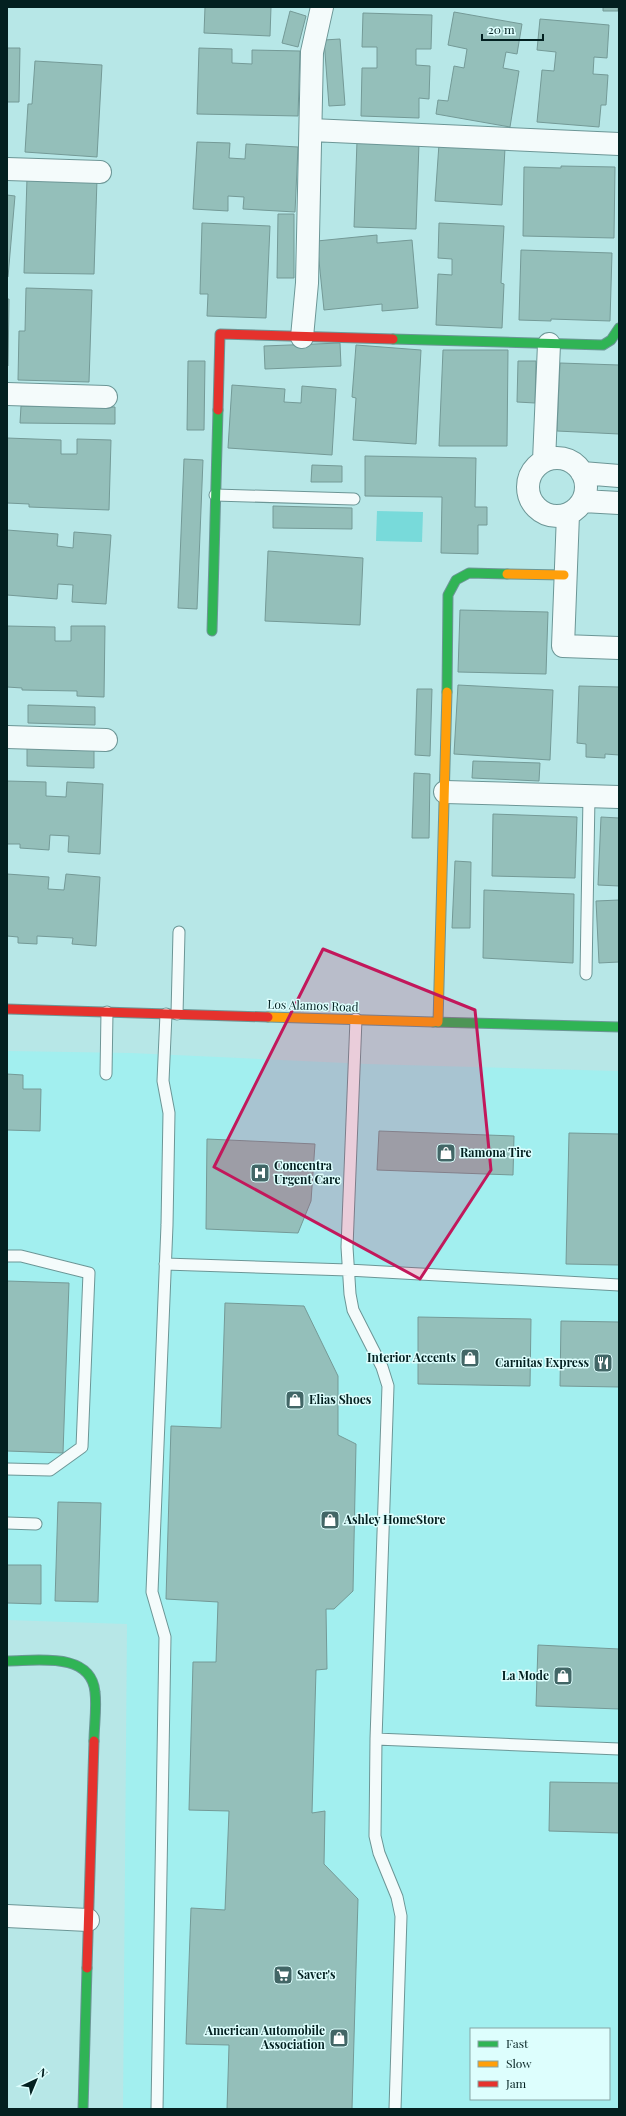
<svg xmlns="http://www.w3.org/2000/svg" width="626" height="2116" font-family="'Playfair Display',serif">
<rect width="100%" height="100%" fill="#b7e7e7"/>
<!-- built -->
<path fill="#a2efef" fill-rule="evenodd" d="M 7,1051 L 131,1053 L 367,1064 L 619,1071 L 619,2109 L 123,2109 L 127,1624 L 7,1620 ZM 471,2029 L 609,2029 L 609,2099 L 471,2099 Z"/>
<!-- water -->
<path fill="#78dada" d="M 377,511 L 423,512 L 422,542 L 376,541 Z"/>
<!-- building -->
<path fill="#94bfba" stroke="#749a97" d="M 205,7 L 271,7 L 270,36 L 204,33 Z
M 603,7 L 618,7 L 618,11 L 603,11 Z
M 290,11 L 306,16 L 298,47 L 282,43 Z
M 454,12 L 522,24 L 517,54 L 506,52 L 503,68 L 519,71 L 510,127 L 436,114 L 438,100 L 448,101 L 454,66 L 464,68 L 467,49 L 448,45 Z
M 363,13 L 432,15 L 431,49 L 416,49 L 416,65 L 430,66 L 429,99 L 419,98 L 419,118 L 361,116 L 362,68 L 377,68 L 377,47 L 362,47 Z
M 540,19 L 609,25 L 607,58 L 594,57 L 593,74 L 608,75 L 606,105 L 601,105 L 599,127 L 537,122 L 542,70 L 554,71 L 556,52 L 537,50 Z
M 340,39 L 345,105 L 329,106 L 324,40 Z
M 7,48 L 20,48 L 19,102 L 7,102 Z
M 199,48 L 232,49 L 232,63 L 252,64 L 252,50 L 300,51 L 298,116 L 197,114 Z
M 35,61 L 102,65 L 97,157 L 25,152 L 28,104 L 32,104 Z
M 357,141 L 419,143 L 416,229 L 354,227 Z
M 197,142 L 230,143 L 229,158 L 245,159 L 246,144 L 298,147 L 295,212 L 243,209 L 244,197 L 228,196 L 228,211 L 193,209 Z
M 439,144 L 505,148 L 502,205 L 435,201 Z
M 561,166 L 615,167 L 614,238 L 523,236 L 524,167 L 561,168 Z
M 27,178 L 97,179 L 94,274 L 24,273 Z
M 7,195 L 15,196 L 8,277 L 7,277 Z
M 278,214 L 294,214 L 294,278 L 277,278 Z
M 202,223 L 270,226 L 266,318 L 207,316 L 208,294 L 200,294 Z
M 439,223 L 504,226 L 501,283 L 504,284 L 502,328 L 436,325 L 438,274 L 452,275 L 452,259 L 438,258 Z
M 377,235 L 377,243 L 412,240 L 418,308 L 382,311 L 382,304 L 324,310 L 317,241 Z
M 521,250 L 612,253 L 610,321 L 551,319 L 551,321 L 519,320 Z
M 26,288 L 92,290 L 89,382 L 18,380 L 19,331 L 25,331 Z
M 7,299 L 9,299 L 8,366 L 7,366 Z
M 340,343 L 341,366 L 265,369 L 264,346 Z
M 356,345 L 421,350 L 416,444 L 353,440 L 356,398 L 352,397 Z
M 443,350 L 508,350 L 507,446 L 439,446 Z
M 188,361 L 205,361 L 204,430 L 187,430 Z
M 518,361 L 536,361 L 535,403 L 517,402 Z
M 560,363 L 619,365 L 619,434 L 557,431 Z
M 232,385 L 285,389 L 284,402 L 301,403 L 302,386 L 336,389 L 332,455 L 228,448 Z
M 21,406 L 115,407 L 115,424 L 20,423 Z
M 7,438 L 61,440 L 61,454 L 77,454 L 77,439 L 111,440 L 109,510 L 29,507 L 29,504 L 7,503 Z
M 365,456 L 476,458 L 475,507 L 487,507 L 487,525 L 478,525 L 478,554 L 441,553 L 442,497 L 365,496 Z
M 184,459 L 203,460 L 197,609 L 178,608 Z
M 312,465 L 342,466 L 342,482 L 311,482 Z
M 273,506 L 352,508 L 352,529 L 273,528 Z
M 7,530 L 58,534 L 57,546 L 73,548 L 74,532 L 111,535 L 106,604 L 72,602 L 73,585 L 58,584 L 57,599 L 7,595 Z
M 268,551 L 363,558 L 360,625 L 265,621 Z
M 460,610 L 548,612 L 546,674 L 458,672 Z
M 7,626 L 55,627 L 55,641 L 71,641 L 71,626 L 105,626 L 104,697 L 77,696 L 77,691 L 22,690 L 22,688 L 7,687 Z
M 458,685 L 553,690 L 550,760 L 454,754 Z
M 579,686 L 619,687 L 619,755 L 605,754 L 605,758 L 586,757 L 586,744 L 577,743 Z
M 417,689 L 432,689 L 430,756 L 415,755 Z
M 28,705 L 95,707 L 95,725 L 28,723 Z
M 27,748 L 94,750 L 94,768 L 27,766 Z
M 473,761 L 540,763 L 539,781 L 472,778 Z
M 414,773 L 430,774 L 429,838 L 412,838 Z
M 7,781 L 46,782 L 46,796 L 66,797 L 67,782 L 103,784 L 100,854 L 68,852 L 69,836 L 50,835 L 49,850 L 20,848 L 20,844 L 7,844 Z
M 493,814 L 577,817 L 575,878 L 492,876 Z
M 601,817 L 619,818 L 619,886 L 598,885 Z
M 455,861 L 471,862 L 470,928 L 452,928 Z
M 7,874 L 49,877 L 48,889 L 64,890 L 66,874 L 100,877 L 96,946 L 72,944 L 73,938 L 37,936 L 37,944 L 18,943 L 18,937 L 7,936 Z
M 484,890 L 574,894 L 573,963 L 483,958 Z
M 619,900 L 619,962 L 599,963 L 596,901 Z
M 7,1074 L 23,1075 L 23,1089 L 41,1089 L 40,1131 L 7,1130 Z
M 379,1131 L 514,1136 L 513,1175 L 377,1170 Z
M 569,1133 L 619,1134 L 619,1265 L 566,1264 Z
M 207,1139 L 315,1144 L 311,1201 L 298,1233 L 206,1229 Z
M 7,1281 L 69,1283 L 63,1453 L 7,1451 Z
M 225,1303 L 304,1306 L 338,1376 L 338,1435 L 356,1444 L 353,1591 L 334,1609 L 326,1609 L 327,1669 L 316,1670 L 312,1813 L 325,1811 L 324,1864 L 358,1899 L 352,2109 L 227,2109 L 229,2045 L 186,2044 L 191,1908 L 225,1910 L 229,1811 L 189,1810 L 193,1662 L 216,1662 L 218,1602 L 166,1599 L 171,1426 L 221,1428 Z
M 418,1317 L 531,1319 L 530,1386 L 418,1384 Z
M 561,1321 L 619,1322 L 619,1387 L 560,1386 Z
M 58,1502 L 101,1503 L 98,1602 L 55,1601 Z
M 7,1565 L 41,1565 L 41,1604 L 7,1603 Z
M 538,1645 L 619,1649 L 619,1709 L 536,1706 Z
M 550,1782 L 619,1783 L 619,1833 L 549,1831 Z"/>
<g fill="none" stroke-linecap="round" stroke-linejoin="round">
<!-- lane casing -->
<g stroke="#6c9696" stroke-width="13">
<path id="lane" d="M 215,495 L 354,499
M 586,974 L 589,796
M 177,1014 L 179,932
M 356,1019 L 347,1247 L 350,1294 L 353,1310 L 382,1367 L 388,1386 L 376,1739 L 375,1836 L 379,1853 L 397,1897 L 401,1916 L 395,2109
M 106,1074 L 107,1012
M 7,1256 L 21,1256 L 89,1273 L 82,1447 L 50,1470 L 7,1469
M 165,1264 L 348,1270 L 619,1285
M 7,1523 L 36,1524
M 376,1739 L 619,1749
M 157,2109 L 165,1637 L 152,1592 L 167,1225 L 169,1113 L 163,1081 L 166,1014"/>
</g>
<!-- street casing -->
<g stroke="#6c9696" stroke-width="24">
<path id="street" d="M 311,130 L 619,144
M 7,169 L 100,172
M 302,337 L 307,283 L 312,52 L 322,7
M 7,394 L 106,397
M528 487a29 29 0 1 1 58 0a29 29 0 1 1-58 0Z
M 544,461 L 549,344
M 582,473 L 619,476
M 583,501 L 619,503
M 568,514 L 563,646 L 619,648
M 7,737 L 106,740
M 445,792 L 619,797
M 7,1916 L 88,1920"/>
</g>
<!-- fast casing -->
<g stroke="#6c9696" stroke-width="11">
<path id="fast" d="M 393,339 L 603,345 L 611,340 L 619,328
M 212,631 L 218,410
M 447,692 L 448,595 L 456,580 L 469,573 L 507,574
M 433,1022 L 619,1027
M 7,1661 C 36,1661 91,1651 95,1692 C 97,1708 94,1726 94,1741
M 83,2109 L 87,1968"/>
</g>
<!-- slow casing -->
<g stroke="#6c9696" stroke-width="11">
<path id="slow" d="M 507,574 L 564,575
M 268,1017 L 433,1022
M 438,1022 L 447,692"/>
</g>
<!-- jam casing -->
<g stroke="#6c9696" stroke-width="11">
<path id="jam" d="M 218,410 L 220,334 L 393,339
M 7,1009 L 268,1017
M 87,1968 L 94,1741"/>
</g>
<!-- lane -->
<use href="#lane" stroke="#f4fbfb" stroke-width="11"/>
<!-- street -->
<use href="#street" stroke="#f4fbfb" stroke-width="22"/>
<!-- fast -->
<use href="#fast" stroke="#30b455" stroke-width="9"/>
<!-- slow -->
<use href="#slow" stroke="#ff9f0a" stroke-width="9"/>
<!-- jam -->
<use href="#jam" stroke="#e5322d" stroke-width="9"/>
</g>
<!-- marked area -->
<path fill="#c2185b" fill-opacity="0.2" stroke="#c2185b" stroke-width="3" stroke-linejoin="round" d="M 323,949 L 475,1010 L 491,1170 L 420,1279 L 214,1167 Z"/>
<!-- icons -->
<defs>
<g id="shop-square" transform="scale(1)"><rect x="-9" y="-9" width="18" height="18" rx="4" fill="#426666" stroke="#ddfefd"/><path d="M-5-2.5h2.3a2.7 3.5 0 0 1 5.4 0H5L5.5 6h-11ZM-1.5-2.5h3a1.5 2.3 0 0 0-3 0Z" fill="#fff"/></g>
<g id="hospital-square" transform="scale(1)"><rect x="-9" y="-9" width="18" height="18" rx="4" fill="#426666" stroke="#ddfefd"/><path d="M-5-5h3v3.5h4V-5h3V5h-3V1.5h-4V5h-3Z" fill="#fff"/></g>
<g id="restaurant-square" transform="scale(1)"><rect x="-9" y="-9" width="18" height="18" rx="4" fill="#426666" stroke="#ddfefd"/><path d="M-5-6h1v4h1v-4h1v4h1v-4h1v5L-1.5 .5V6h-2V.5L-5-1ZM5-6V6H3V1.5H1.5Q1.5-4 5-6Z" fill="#fff"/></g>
<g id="supermarket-square" transform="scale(1)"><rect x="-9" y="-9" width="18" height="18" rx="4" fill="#426666" stroke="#ddfefd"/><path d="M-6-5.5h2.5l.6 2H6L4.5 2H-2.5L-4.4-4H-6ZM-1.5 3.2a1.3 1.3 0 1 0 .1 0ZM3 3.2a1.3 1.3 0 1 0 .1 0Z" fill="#fff"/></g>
</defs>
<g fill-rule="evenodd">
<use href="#shop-square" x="446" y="1153"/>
<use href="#hospital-square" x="260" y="1173"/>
<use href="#shop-square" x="470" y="1358"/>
<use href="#restaurant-square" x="603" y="1363"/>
<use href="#shop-square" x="295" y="1400"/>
<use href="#shop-square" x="330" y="1520"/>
<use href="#shop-square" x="563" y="1676"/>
<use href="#supermarket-square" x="283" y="1975"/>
<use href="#shop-square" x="339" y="2038"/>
</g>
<g text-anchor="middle" stroke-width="3" stroke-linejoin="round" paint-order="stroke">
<!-- street labels -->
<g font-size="12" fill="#032020" stroke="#ddfefd">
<text transform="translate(313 1006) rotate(2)" y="4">Los Alamos Road</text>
</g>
<!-- poi labels -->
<g font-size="12" font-weight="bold" fill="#032020" stroke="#ddfefd" text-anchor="start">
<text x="460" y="1157">Ramona Tire</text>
<text x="274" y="1170">Concentra<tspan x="274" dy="14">Urgent Care</tspan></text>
<text x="456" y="1362" text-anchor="end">Interior Accents</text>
<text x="589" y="1367" text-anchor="end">Carnitas Express</text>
<text x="309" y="1404">Elias Shoes</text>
<text x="344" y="1524">Ashley HomeStore</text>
<text x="549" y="1680" text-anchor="end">La Mode</text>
<text x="297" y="1979">Saver's</text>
<text x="325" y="2035" text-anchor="end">American Automobile<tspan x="325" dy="14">Association</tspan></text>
</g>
</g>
<!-- border -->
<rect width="626" height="2116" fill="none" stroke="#032020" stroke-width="16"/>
<!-- legend -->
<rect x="470" y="2028" width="140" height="72" fill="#ddfefd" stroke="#86a5a5"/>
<rect x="478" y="2041" width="20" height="6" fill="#30b455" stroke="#86a5a5"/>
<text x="506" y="2048" font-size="12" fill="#032020">Fast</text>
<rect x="478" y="2061" width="20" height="6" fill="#ff9f0a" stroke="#86a5a5"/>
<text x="506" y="2068" font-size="12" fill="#032020">Slow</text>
<rect x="478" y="2081" width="20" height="6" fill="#e5322d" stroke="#86a5a5"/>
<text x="506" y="2088" font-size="12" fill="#032020">Jam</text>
<!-- north arrow -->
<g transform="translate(36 2080) rotate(44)" stroke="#ddfefd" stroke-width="3" paint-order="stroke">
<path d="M0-3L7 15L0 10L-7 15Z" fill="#032020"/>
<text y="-6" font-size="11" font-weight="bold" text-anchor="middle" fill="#032020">N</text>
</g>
<!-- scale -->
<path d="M482 34v6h61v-6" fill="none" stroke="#032020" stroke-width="2"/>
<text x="488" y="34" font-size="12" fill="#032020" stroke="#ddfefd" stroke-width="3" paint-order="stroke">20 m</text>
</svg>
